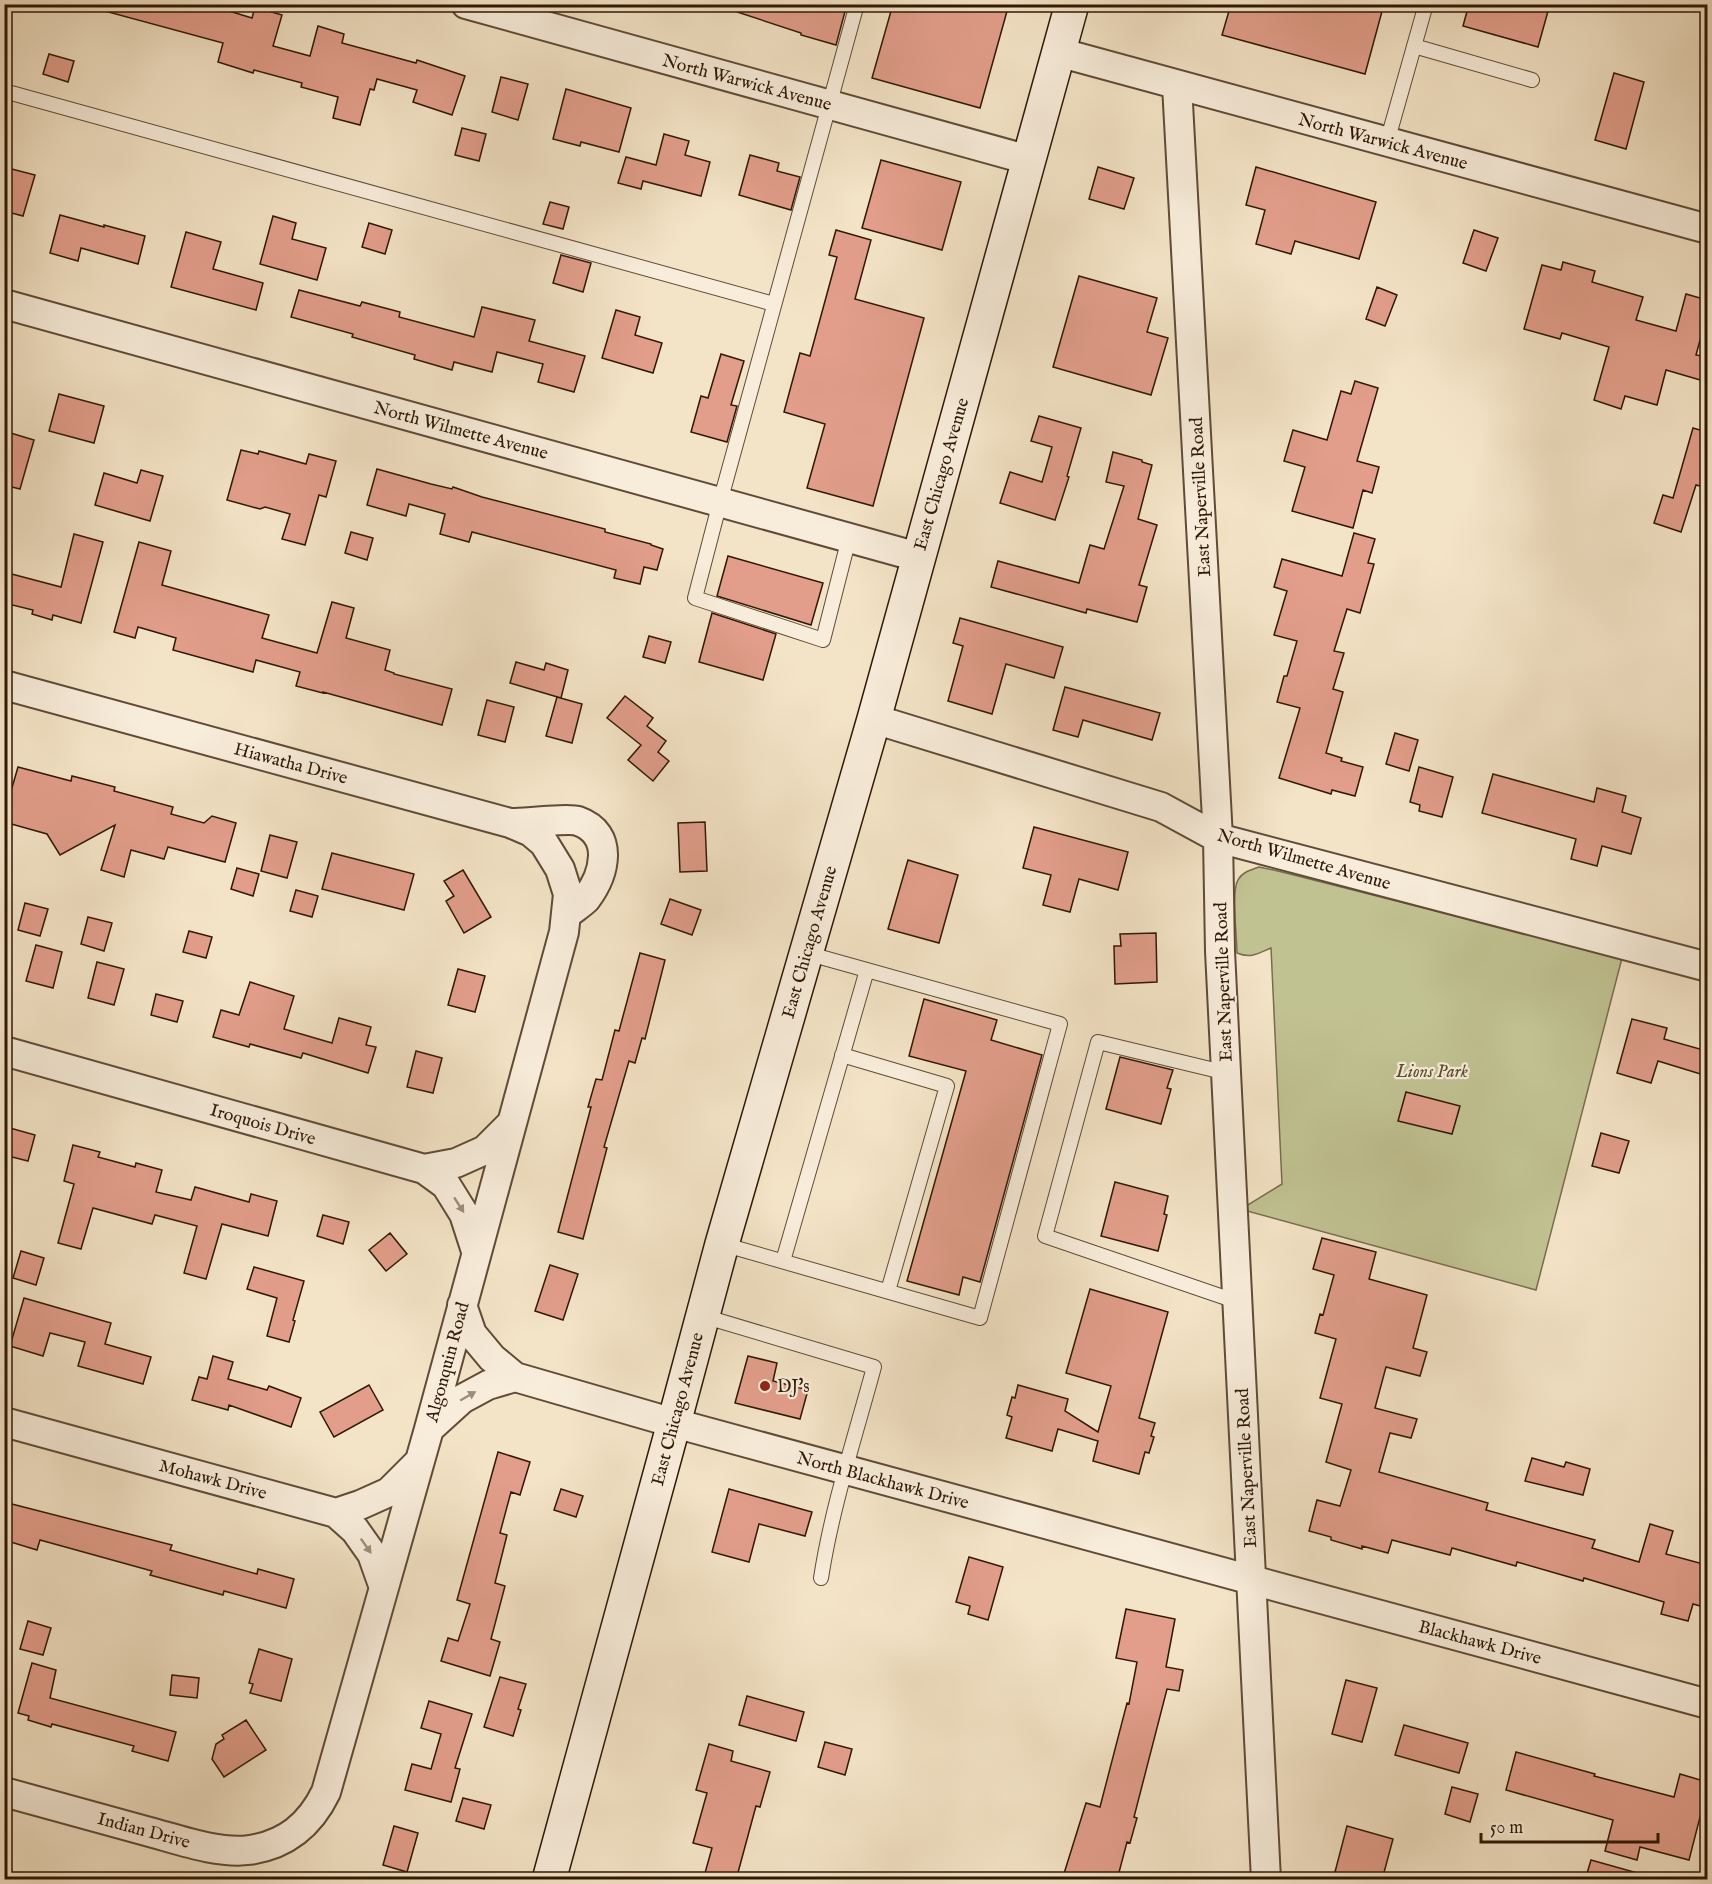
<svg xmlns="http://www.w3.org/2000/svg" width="1712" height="1884" font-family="'IM FELL English',serif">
<rect width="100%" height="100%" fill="#f4e4c7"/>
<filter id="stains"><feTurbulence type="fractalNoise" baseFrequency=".00333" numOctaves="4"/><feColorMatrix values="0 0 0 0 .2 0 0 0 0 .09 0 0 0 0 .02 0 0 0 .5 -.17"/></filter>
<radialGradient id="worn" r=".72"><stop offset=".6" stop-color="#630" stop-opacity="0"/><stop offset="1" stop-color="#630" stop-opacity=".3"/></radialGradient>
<!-- green -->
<path fill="#c1c292" stroke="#786d4c" stroke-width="1.5" d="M 1259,867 L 1278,871 L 1622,958 L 1536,1290 L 1247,1211 L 1246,1206 L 1282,1184 L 1271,948 C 1259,953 1251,959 1237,953 C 1237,938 1231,891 1238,880 C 1242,872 1251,870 1259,867 Z"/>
<!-- building -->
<path fill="#e29e8b" stroke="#2f1805" stroke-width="1.5" d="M 102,4 L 206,4 L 252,18 L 255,7 L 282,15 L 273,46 L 310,56 L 318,26 L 344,34 L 342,43 L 416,63 L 417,60 L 465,76 L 452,115 L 413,102 L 417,90 L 377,79 L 374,90 L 370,89 L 360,125 L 333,118 L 338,97 L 301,87 L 302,83 L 254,70 L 253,73 L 218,62 L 223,43 L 101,10 Z
M 726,4 L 847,4 L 836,45 L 801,35 L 801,33 L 725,8 Z
M 893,4 L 1009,4 L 980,108 L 872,78 Z
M 1231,4 L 1384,4 L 1365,74 L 1222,35 Z
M 1469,4 L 1550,4 L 1538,47 L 1463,26 Z
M 49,54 L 74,61 L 68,82 L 43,74 Z
M 1614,73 L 1644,82 L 1626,149 L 1595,140 Z
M 501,77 L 528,84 L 518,120 L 492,112 Z
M 566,89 L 631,108 L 619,152 L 581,142 L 580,146 L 553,139 Z
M 462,128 L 486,134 L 479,161 L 455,155 Z
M 664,134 L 689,141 L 685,155 L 710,162 L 701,196 L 643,181 L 641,189 L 618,183 L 626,157 L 656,165 Z
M 750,155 L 779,163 L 777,171 L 800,177 L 791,210 L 739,195 Z
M 881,160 L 961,182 L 942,250 L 862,228 Z
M 4,167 L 35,175 L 23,216 L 4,211 Z
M 1098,167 L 1134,178 L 1124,209 L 1089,199 Z
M 1256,167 L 1376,202 L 1359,259 L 1295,241 L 1291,254 L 1256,244 L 1265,210 L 1246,205 Z
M 550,202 L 569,207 L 563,229 L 543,224 Z
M 60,215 L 104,227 L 104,225 L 145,236 L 138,264 L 81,248 L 78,261 L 50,253 Z
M 273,216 L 296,223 L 292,239 L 326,248 L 317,280 L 260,264 Z
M 369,223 L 392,230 L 385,254 L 362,247 Z
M 836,230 L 871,240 L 855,299 L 924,318 L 873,506 L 807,488 L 825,424 L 784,412 L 800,353 L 810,356 L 837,257 L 829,255 Z
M 1474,230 L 1498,238 L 1486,271 L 1463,263 Z
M 186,232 L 221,242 L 213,269 L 263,283 L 256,310 L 171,287 Z
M 561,255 L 591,263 L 583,292 L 553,283 Z
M 1563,262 L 1595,271 L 1592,282 L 1643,297 L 1636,320 L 1676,331 L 1686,294 L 1707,300 L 1707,315 L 1696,355 L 1707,357 L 1707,382 L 1666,370 L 1657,405 L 1625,396 L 1621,409 L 1594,400 L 1609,347 L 1562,333 L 1560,339 L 1524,329 L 1542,265 L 1561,270 Z
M 1079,276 L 1157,298 L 1147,332 L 1168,338 L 1151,395 L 1053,367 Z
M 1377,287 L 1397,295 L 1385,326 L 1366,319 Z
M 299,290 L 360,306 L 362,302 L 400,312 L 399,317 L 474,337 L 482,307 L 535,320 L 529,341 L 585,356 L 574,392 L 538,382 L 543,364 L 497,352 L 492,372 L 454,362 L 452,370 L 414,359 L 415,355 L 352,337 L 353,334 L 291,317 Z
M 616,310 L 640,317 L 635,335 L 662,343 L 653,373 L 602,358 Z
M 721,354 L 744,361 L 731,405 L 737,406 L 727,442 L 691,432 L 701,396 L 708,398 Z
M 1355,381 L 1378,388 L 1357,461 L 1379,467 L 1372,493 L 1363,490 L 1353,528 L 1292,511 L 1305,467 L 1284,461 L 1293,430 L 1327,440 L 1341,391 L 1351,394 Z
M 59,394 L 104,406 L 94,443 L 49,431 Z
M 1039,416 L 1081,428 L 1067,476 L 1069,477 L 1055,520 L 1000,503 L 1010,472 L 1042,482 L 1052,447 L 1031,441 Z
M 1693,428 L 1707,432 L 1707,488 L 1696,485 L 1681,532 L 1654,523 L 1663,495 L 1673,498 Z
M 4,431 L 34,440 L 20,489 L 4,485 Z
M 241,450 L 258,454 L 259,451 L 306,464 L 309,454 L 336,461 L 326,497 L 319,495 L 305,545 L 282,539 L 290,514 L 265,507 L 260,509 L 227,500 Z
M 1113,452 L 1142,460 L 1142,462 L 1152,465 L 1138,519 L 1157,525 L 1139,585 L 1147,587 L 1137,622 L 1087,609 L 1086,613 L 991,587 L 998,561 L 1079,583 L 1090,545 L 1104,549 L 1124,486 L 1106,482 Z
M 377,469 L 431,484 L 452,489 L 453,487 L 482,497 L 605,529 L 605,532 L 651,544 L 651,545 L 663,549 L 657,570 L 644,567 L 640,584 L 614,578 L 616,570 L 472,532 L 469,542 L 440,534 L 445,514 L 409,504 L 406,516 L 367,505 Z
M 141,470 L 163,476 L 150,521 L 95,505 L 104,473 L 137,483 Z
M 351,532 L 373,538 L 367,560 L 345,553 Z
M 1354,533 L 1375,539 L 1368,563 L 1374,564 L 1360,613 L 1347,609 L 1334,651 L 1344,653 L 1333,689 L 1343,692 L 1326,753 L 1342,758 L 1341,761 L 1363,767 L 1355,796 L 1332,790 L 1331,794 L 1279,778 L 1300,708 L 1277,702 L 1284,676 L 1287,676 L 1297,641 L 1274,635 L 1287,591 L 1274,587 L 1282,559 L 1342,576 Z
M 74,534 L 103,542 L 81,623 L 53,615 L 52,620 L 32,614 L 33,610 L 4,603 L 4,572 L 61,587 Z
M 139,542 L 171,551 L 162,585 L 269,615 L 262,638 L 317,653 L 332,602 L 354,608 L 346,638 L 390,650 L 385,670 L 394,673 L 394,674 L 452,689 L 442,725 L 323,692 L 323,693 L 296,686 L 300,672 L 256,660 L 253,672 L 173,650 L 176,638 L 138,627 L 135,638 L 114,632 Z
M 728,556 L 823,583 L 811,625 L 717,596 Z
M 712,613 L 776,634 L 763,680 L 699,662 Z
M 960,618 L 1063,647 L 1054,678 L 1006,664 L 992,714 L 948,701 L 963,646 L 953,643 Z
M 649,636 L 671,642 L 665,663 L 643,657 Z
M 516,662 L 544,670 L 546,663 L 568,670 L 561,698 L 510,683 Z
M 1065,687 L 1160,713 L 1152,740 L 1083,720 L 1078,737 L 1053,730 Z
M 625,696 L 653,718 L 647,726 L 666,741 L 658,752 L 669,761 L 653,781 L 628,760 L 641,745 L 607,718 Z
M 557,697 L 582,704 L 572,743 L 546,736 Z
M 487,700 L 514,707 L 505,742 L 478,735 Z
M 1395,733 L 1418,740 L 1409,771 L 1386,764 Z
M 18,767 L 71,781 L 72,776 L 115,787 L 114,791 L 173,807 L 171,814 L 204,823 L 212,816 L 236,823 L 225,862 L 168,847 L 164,859 L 131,850 L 124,877 L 101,870 L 115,825 L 60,855 L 47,834 L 4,822 L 4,815 Z
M 1419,767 L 1453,777 L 1442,817 L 1419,811 L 1420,805 L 1410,802 Z
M 1493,774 L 1594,802 L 1597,788 L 1626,796 L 1622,812 L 1641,818 L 1631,854 L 1602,846 L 1597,866 L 1571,859 L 1576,839 L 1482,813 Z
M 705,822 L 707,871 L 680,872 L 678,823 Z
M 1034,827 L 1128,852 L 1118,890 L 1079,879 L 1070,912 L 1043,905 L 1051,875 L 1023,868 Z
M 270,835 L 297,842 L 287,878 L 261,871 Z
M 332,853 L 414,874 L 404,910 L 322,889 Z
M 908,860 L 958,875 L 939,943 L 888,929 Z
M 237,868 L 259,874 L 253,896 L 231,889 Z
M 463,870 L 491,917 L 464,933 L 446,901 L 454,896 L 444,881 Z
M 296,890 L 318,896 L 312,917 L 290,911 Z
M 670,899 L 701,910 L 692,935 L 661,924 Z
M 25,903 L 48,909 L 40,936 L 18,930 Z
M 88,917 L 112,923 L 104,951 L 81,944 Z
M 189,931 L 212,937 L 206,958 L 183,952 Z
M 1156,933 L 1157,982 L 1115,984 L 1114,946 L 1121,946 L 1120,934 Z
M 36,945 L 62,952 L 53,988 L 26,981 Z
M 640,953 L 665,960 L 645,1039 L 642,1038 L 635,1063 L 629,1061 L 604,1147 L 607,1148 L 583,1239 L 558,1232 L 591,1107 L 588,1107 L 596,1079 L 602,1080 L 615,1030 L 619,1031 Z
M 97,962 L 124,969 L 114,1005 L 88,998 Z
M 458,969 L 485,976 L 475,1012 L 448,1005 Z
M 250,982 L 294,996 L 284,1029 L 332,1043 L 339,1018 L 371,1027 L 366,1045 L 376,1047 L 368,1073 L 303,1053 L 301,1058 L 250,1044 L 249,1047 L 213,1037 L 221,1010 L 239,1015 Z
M 156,994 L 183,1001 L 177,1022 L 151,1015 Z
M 924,999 L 997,1020 L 991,1040 L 1042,1055 L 980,1282 L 963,1277 L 959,1295 L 907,1281 L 966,1071 L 909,1056 Z
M 1632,1019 L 1667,1028 L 1664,1039 L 1707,1051 L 1707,1076 L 1658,1061 L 1651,1083 L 1617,1073 Z
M 416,1051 L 442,1058 L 433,1093 L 407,1087 Z
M 1120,1057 L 1173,1070 L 1167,1088 L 1171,1089 L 1161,1124 L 1106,1109 Z
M 1406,1092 L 1460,1106 L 1452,1134 L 1398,1121 Z
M 10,1128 L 35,1135 L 28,1161 L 4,1155 L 4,1146 Z
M 1601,1133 L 1629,1141 L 1619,1173 L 1592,1166 Z
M 73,1145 L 100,1152 L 98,1157 L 135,1167 L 136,1163 L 162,1170 L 156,1192 L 191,1200 L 195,1187 L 249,1202 L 251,1194 L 277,1201 L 268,1236 L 222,1224 L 206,1279 L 184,1273 L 197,1226 L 155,1215 L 152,1224 L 93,1208 L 81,1249 L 58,1243 L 74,1184 L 64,1181 Z
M 1115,1182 L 1168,1196 L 1164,1214 L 1167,1215 L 1158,1251 L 1101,1236 Z
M 323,1215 L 349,1222 L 343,1244 L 317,1236 Z
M 390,1233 L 407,1254 L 386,1271 L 369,1250 Z
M 1322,1238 L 1376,1252 L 1369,1279 L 1427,1295 L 1413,1348 L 1427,1352 L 1420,1376 L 1386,1367 L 1375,1408 L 1417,1419 L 1411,1438 L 1390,1433 L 1379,1472 L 1488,1503 L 1486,1510 L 1595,1540 L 1592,1548 L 1639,1562 L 1650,1524 L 1673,1531 L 1666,1554 L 1707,1565 L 1707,1608 L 1693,1604 L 1688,1621 L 1661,1614 L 1664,1602 L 1584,1578 L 1583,1581 L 1517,1562 L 1516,1566 L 1452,1548 L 1450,1555 L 1392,1540 L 1388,1553 L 1362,1546 L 1362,1549 L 1331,1540 L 1331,1537 L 1309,1531 L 1317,1500 L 1340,1506 L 1351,1470 L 1326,1462 L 1342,1404 L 1320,1398 L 1336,1339 L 1315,1333 L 1320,1314 L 1323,1315 L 1334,1275 L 1313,1269 Z
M 21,1251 L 44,1258 L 36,1285 L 13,1278 Z
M 550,1265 L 578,1274 L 563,1320 L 535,1311 Z
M 254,1267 L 304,1281 L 293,1320 L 295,1321 L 289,1342 L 267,1336 L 277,1298 L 247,1289 Z
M 1090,1289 L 1168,1312 L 1139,1418 L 1155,1423 L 1151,1436 L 1154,1437 L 1149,1453 L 1145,1452 L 1139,1474 L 1093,1461 L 1098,1441 L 1058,1429 L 1052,1451 L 1006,1438 L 1012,1417 L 1007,1415 L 1012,1397 L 1015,1398 L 1018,1385 L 1068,1399 L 1065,1411 L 1098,1432 L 1111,1386 L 1066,1373 Z
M 24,1298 L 111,1323 L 105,1344 L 151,1357 L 143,1384 L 78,1366 L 85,1342 L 50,1333 L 43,1356 L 10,1346 Z
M 213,1356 L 233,1362 L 228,1379 L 267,1390 L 269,1386 L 301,1398 L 291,1427 L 229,1405 L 228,1410 L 192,1400 L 199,1377 L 207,1379 Z
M 748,1356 L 777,1363 L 773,1381 L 808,1390 L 800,1419 L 735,1403 Z
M 369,1385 L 383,1410 L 334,1437 L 320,1412 Z
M 498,1452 L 530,1462 L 520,1495 L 511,1492 L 500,1533 L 507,1535 L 495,1583 L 505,1586 L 491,1639 L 500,1642 L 490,1676 L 441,1661 L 448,1638 L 458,1641 L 470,1604 L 457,1600 Z
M 1532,1458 L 1564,1467 L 1566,1462 L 1590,1469 L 1583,1495 L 1525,1481 Z
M 561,1489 L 583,1496 L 576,1517 L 554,1510 Z
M 729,1489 L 812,1512 L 805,1536 L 759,1524 L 749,1562 L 712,1552 Z
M 4,1502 L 172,1545 L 170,1550 L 257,1574 L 258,1569 L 294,1579 L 286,1608 L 224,1591 L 223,1595 L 150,1575 L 152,1571 L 40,1540 L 37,1550 L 4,1540 Z
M 969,1557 L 1003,1567 L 988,1620 L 968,1614 L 970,1606 L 956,1602 Z
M 1126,1609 L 1175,1619 L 1166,1667 L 1183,1670 L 1179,1691 L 1167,1689 L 1134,1817 L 1137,1818 L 1130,1843 L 1127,1842 L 1117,1880 L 1062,1880 L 1086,1803 L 1100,1807 L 1127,1703 L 1129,1704 L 1137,1662 L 1116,1658 Z
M 28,1621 L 51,1628 L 43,1655 L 20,1649 Z
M 259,1649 L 292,1659 L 281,1701 L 250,1693 L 253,1684 L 249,1683 Z
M 32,1663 L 56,1670 L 50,1698 L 176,1732 L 168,1761 L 132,1751 L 134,1746 L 52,1724 L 51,1727 L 28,1720 L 29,1716 L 18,1713 Z
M 172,1675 L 199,1678 L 197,1698 L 170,1695 Z
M 500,1677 L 526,1684 L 518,1709 L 521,1710 L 513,1736 L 484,1727 Z
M 1346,1680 L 1377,1688 L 1362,1742 L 1332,1734 Z
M 747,1696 L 804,1712 L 796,1741 L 739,1725 Z
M 429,1701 L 472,1714 L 455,1768 L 460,1769 L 451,1802 L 405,1790 L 412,1764 L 431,1769 L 441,1734 L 421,1728 Z
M 246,1720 L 266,1750 L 224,1777 L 212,1759 L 216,1744 L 224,1739 L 222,1735 Z
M 1404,1725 L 1468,1743 L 1459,1773 L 1395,1755 Z
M 825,1742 L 852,1749 L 845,1775 L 818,1767 Z
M 709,1744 L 733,1751 L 731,1761 L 770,1772 L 760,1807 L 756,1806 L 736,1880 L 730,1880 L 705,1873 L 712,1848 L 693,1843 L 707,1793 L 696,1790 Z
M 1516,1752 L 1595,1774 L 1594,1776 L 1674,1797 L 1680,1774 L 1707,1782 L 1707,1790 L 1689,1860 L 1640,1847 L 1637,1860 L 1605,1851 L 1613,1820 L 1506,1790 Z
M 1452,1787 L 1478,1794 L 1470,1822 L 1445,1814 Z
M 463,1798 L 491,1805 L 484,1829 L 456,1821 Z
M 394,1826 L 418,1833 L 407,1872 L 383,1865 Z
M 1347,1826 L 1393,1839 L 1382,1880 L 1363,1880 L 1335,1872 Z
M 1591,1860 L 1641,1874 L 1640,1880 L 1585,1880 Z"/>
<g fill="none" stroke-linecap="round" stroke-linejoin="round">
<!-- service casing -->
<g stroke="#604b36" stroke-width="16">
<path id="service" d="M 1414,46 L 1532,80
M 4,91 L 774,304
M 1387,142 L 1426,4
M 849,538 L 823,640 L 695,598 L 720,502 L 857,4
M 842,1055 L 947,1086 L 888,1291
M 1227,1073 L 1098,1042 L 1045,1236 L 1238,1302
M 722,1244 L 980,1318 L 1060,1024 L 806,953
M 783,1261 L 867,970
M 703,1316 L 874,1367 C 855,1437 832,1507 821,1578"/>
</g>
<!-- minor casing -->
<g stroke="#604b36" stroke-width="32">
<path id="minor" d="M 466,4 L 1029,160
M 1058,52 L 1708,229
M 1177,85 L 1218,838 L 1220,951 L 1266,1880
M 4,304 L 918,557
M 4,685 L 510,823 L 531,832 L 544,843 L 560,869 L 568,894 L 564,932 L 429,1429 L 326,1792 C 310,1825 286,1845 249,1850 C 217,1854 177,1839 146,1831 C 99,1818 52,1805 4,1792
M 874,719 L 1161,807 L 1218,838 L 1708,967
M 512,823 C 524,823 569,818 578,821 C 615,834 605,874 586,899 C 581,904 573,909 567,914
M 4,1051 L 424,1169 L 446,1185 L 464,1214 L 476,1251
M 424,1169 L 456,1163 L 485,1150 L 510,1125
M 462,1305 L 472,1334 L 492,1358 L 515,1377 L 674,1423 L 1708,1704
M 4,1422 L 336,1513 L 355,1530 L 372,1554 L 383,1585
M 429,1429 L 462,1399 L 488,1385 L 515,1377
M 336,1513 L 360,1505 L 389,1492 L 417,1464"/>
</g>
<!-- secondary casing -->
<g stroke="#2f1805" stroke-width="36">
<path id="secondary" d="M 549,1880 L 674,1423 L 722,1244 L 874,719 L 1072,4"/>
</g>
<!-- service -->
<use href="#service" stroke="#f8eddb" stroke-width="14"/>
<!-- minor -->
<use href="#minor" stroke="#f8eddb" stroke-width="28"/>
<!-- secondary -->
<use href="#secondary" stroke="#f8eddb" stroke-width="33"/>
</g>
<!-- one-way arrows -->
<defs><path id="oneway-solid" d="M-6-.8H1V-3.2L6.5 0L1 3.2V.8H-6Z" transform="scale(1.5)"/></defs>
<g fill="#9e8d7b">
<use href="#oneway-solid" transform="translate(459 1205) rotate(57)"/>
<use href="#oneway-solid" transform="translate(468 1396) rotate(-30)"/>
<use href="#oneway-solid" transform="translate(366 1546) rotate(55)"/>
</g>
<!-- markers -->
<circle fill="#8f2418" stroke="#f8eddb" stroke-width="2" cx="765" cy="1386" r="6"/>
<g text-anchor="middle" stroke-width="4.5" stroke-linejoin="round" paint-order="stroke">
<!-- street labels -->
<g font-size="18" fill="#2f1805" stroke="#f8eddb">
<text transform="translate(747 82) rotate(15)" y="6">North Warwick Avenue</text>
<text transform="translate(1383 141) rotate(15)" y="6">North Warwick Avenue</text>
<text transform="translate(461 430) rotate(15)" y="6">North Wilmette Avenue</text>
<text transform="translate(941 474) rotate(-74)" y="6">East Chicago Avenue</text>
<text transform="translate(1200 497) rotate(-93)" y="6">East Naperville Road</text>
<text transform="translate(291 763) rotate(15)" y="6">Hiawatha Drive</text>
<text transform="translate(1304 859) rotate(16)" y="6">North Wilmette Avenue</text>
<text transform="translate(809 942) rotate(-74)" y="6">East Chicago Avenue</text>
<text transform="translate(1223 982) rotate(-92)" y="6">East Naperville Road</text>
<text transform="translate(263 1124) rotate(16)" y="6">Iroquois Drive</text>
<text transform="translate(447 1362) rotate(-75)" y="6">Algonquin Road</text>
<text transform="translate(677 1409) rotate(-75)" y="6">East Chicago Avenue</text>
<text transform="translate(1246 1468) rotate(-93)" y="6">East Naperville Road</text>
<text transform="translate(213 1479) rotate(15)" y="6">Mohawk Drive</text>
<text transform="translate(883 1480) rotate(15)" y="6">North Blackhawk Drive</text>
<text transform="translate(1480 1642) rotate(15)" y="6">Blackhawk Drive</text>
<text transform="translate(144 1830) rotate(15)" y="6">Indian Drive</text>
</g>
<!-- park labels -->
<g font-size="18" font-style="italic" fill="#5b4b2f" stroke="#f8eddb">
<text x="1432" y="1077">Lions Park</text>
</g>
<!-- poi labels -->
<g font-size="18" fill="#2f1805" stroke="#f8eddb" text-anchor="start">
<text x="777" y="1392">DJ's</text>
</g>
</g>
<!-- margin -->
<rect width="1712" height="1884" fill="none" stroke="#f4e4c7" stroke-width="24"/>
<rect x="6" y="6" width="1700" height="1872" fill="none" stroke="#2f1805" stroke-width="3"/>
<rect x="12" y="12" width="1688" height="1860" fill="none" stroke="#2f1805" stroke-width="1.5"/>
<!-- scale -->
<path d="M1481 1833v9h177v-9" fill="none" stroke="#2f1805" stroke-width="3"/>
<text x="1490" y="1833" font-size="18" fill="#2f1805" stroke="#f8eddb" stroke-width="4.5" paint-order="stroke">50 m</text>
<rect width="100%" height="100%" filter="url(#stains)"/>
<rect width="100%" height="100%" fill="url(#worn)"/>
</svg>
